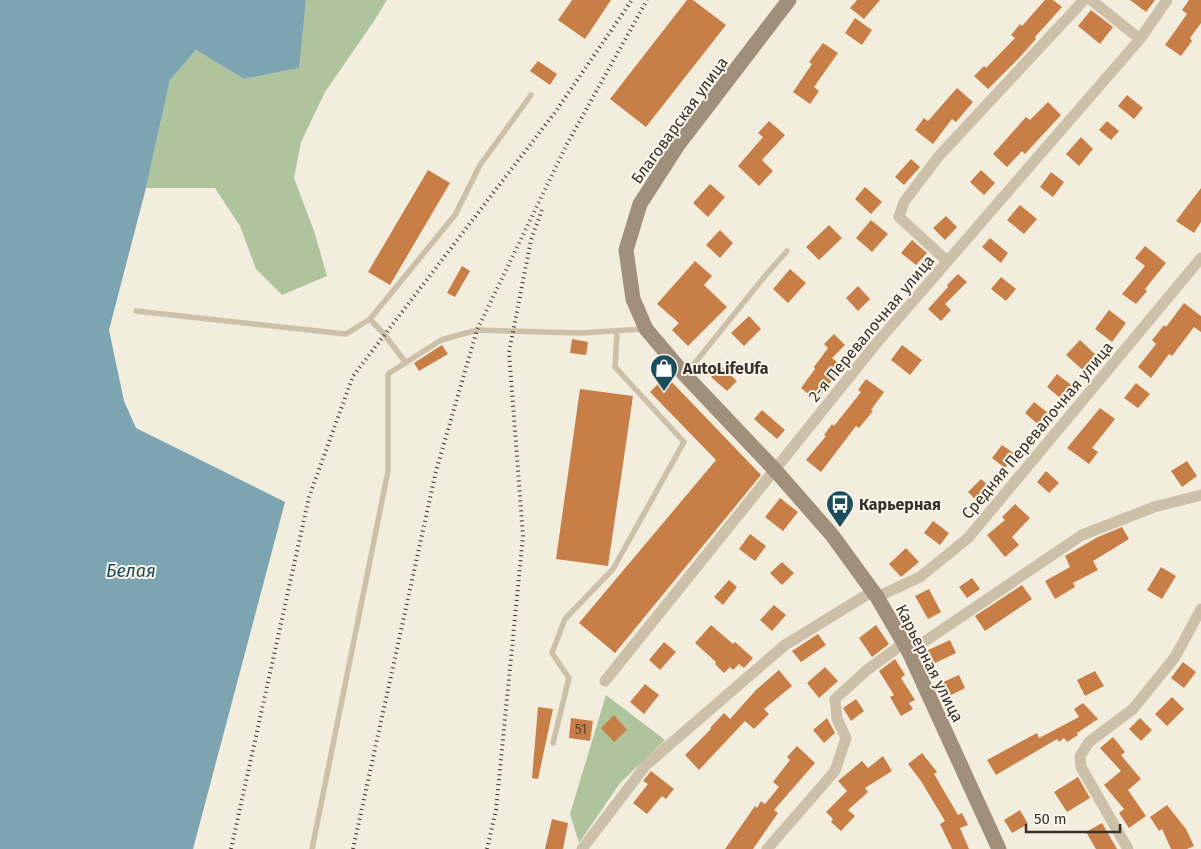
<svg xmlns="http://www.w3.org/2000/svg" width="1201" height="849" font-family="'Fira Sans',sans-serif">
<rect width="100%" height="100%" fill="#f3edde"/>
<!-- green -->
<path fill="#afc39d" d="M 306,0 L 387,0 L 374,21 L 325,92 L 301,142 L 294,178 L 314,231 L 327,276 L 282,295 L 256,269 L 240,226 L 215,188 L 146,188 L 170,80 L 196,50 L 244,79 L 298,68 Z
M 606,695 L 665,740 L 620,783 L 579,843 L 570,814 Z"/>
<!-- water -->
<path fill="#7ca5b1" d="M 0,0 L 306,0 L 299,68 L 244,79 L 196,50 L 170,80 L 146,188 L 109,330 L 124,401 L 136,428 L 285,502 L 193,849 L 0,849 Z"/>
<!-- building -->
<path fill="#c87f47" d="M 572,0 L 611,0 L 585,39 L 558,20 Z
M 687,0 L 693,0 L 726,25 L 646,127 L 610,99 Z
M 857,0 L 880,0 L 864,19 L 850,8 Z
M 1045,0 L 1053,0 L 1062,7 L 1035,37 L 1036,39 L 1018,59 L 988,89 L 974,76 L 984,66 L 986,68 L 1015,38 L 1011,35 L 1020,24 L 1022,26 Z
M 1130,0 L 1155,0 L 1146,12 Z
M 1189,0 L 1201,0 L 1201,23 L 1190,38 L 1192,41 L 1181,56 L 1165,45 L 1187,14 L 1182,10 Z
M 1091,10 L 1113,27 L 1100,44 L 1078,26 Z
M 855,18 L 872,30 L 862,45 L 845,33 Z
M 823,43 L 838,53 L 814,87 L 819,91 L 810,104 L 793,92 L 812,64 L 809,62 Z
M 538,61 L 557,74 L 550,85 L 530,71 Z
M 957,88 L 973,102 L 956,122 L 952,119 L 933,144 L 915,130 L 924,118 L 928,121 Z
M 1127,95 L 1143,108 L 1134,119 L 1118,106 Z
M 1048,102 L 1061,115 L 1025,154 L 1022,151 L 1007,167 L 993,154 L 1026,117 L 1030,120 Z
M 769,121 L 785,135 L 762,160 L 773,171 L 759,186 L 738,166 L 763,137 L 758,133 Z
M 1107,121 L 1119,131 L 1111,140 L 1099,130 Z
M 1081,137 L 1093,149 L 1079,166 L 1066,154 Z
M 911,159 L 920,167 L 904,185 L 895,177 Z
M 428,170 L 450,183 L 390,285 L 368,272 Z
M 981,170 L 995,183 L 984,195 L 970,182 Z
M 1051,172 L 1064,182 L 1053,197 L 1040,187 Z
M 710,184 L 725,197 L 708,217 L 693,203 Z
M 865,187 L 882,202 L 871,214 L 855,199 Z
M 1201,188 L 1201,222 L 1194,233 L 1176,221 Z
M 1020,205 L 1037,219 L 1024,234 L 1007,220 Z
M 946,216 L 957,227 L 945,240 L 933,228 Z
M 871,220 L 888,234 L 872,252 L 856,238 Z
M 829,225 L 842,238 L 819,260 L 806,247 Z
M 720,230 L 733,243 L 720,258 L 706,245 Z
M 990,238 L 1008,253 L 1001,263 L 982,247 Z
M 912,240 L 927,253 L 916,265 L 901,253 Z
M 1145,246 L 1166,263 L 1145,289 L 1147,291 L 1136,304 L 1122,294 L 1145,266 L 1135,258 Z
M 695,261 L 712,276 L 704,285 L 727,307 L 688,346 L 672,330 L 679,323 L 657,304 Z
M 462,266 L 470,271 L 455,297 L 447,293 Z
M 790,269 L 806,283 L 788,303 L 773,289 Z
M 958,274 L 967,282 L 945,304 L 951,310 L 941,321 L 928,309 L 948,287 L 947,285 Z
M 1001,277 L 1016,289 L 1006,301 L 991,289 Z
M 858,286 L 870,299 L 858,311 L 846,298 Z
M 1184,303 L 1201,316 L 1201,332 L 1194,327 L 1172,356 L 1169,354 L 1151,378 L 1138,367 L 1156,344 L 1152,340 L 1164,325 L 1166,327 Z
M 1109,310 L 1126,323 L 1112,342 L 1095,329 Z
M 749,316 L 761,329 L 744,346 L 731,333 Z
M 834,334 L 845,345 L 832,358 L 843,367 L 816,400 L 801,388 L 815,369 L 814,367 L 828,348 L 824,344 Z
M 572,339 L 588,342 L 586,355 L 570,353 Z
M 1080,340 L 1097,356 L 1084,371 L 1066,355 Z
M 442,345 L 448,354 L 419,371 L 414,363 Z
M 902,345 L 922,360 L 910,375 L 891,360 Z
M 721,366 L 737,381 L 727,391 L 711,377 Z
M 1057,374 L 1074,387 L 1064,401 L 1047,387 Z
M 666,376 L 761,475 L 615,653 L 579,623 L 716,460 L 650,392 Z
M 866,379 L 884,392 L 871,410 L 873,411 L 859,428 L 856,426 L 821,472 L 806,460 L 826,436 L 824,435 L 832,424 L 834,426 L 861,392 L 858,390 Z
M 1136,383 L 1150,394 L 1138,408 L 1124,398 Z
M 580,389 L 633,396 L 608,566 L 556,559 Z
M 1034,402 L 1052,416 L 1042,428 L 1025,413 Z
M 1100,408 L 1115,419 L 1092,448 L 1098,452 L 1089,464 L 1067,448 Z
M 762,410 L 785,430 L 777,439 L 754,419 Z
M 1002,445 L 1015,454 L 1005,468 L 992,458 Z
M 1187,461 L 1197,476 L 1182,487 L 1171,471 Z
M 1046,471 L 1059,483 L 1049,493 L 1037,482 Z
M 981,479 L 990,487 L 977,501 L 968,492 Z
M 780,498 L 798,512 L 783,531 L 765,517 Z
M 1015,504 L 1030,518 L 1012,537 L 1019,545 L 1005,557 L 987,535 L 1005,520 L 1002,517 Z
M 933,521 L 949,533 L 940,545 L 924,533 Z
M 1122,527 L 1129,539 L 1093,561 L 1098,570 L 1073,583 L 1075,587 L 1055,599 L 1045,581 L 1070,567 L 1065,556 L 1098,537 Z
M 750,534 L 766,546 L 755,561 L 739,549 Z
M 906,548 L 919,562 L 901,577 L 889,564 Z
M 782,562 L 794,573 L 782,585 L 770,573 Z
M 1161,567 L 1176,576 L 1162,599 L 1147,590 Z
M 972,578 L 980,589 L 967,598 L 959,587 Z
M 729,580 L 737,587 L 723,605 L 714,597 Z
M 1022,585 L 1032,599 L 985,631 L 975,616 Z
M 929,589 L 941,612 L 928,619 L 915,596 Z
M 774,605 L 786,615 L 772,631 L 760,620 Z
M 711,625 L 733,644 L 735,642 L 753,658 L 744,668 L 739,664 L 733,670 L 730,667 L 724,673 L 715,664 L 716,662 L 695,643 Z
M 876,625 L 889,644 L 872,657 L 859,638 Z
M 818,634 L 826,645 L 801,662 L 792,651 Z
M 950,640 L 956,653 L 933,664 L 926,651 Z
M 664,642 L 676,652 L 660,670 L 649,660 Z
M 895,659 L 905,675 L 901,678 L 915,700 L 909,703 L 913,709 L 901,716 L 890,697 L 894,695 L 879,671 Z
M 1183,662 L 1196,672 L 1184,688 L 1171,678 Z
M 825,667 L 838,681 L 819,698 L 807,683 Z
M 779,670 L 792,686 L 764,709 L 769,714 L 754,729 L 745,721 L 699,770 L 685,755 L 711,729 L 710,728 L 724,713 L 730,719 L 756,690 Z
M 1095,671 L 1104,686 L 1085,696 L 1077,680 Z
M 959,675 L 965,688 L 947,697 L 941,683 Z
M 645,684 L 659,695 L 644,714 L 630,702 Z
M 1172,697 L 1184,709 L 1167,726 L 1155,714 Z
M 856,699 L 864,711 L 851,721 L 843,708 Z
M 1083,703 L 1098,719 L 1077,733 L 1078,735 L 1067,742 L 1064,738 L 1059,742 L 1057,739 L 996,775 L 987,760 L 1037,733 L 1039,738 L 1079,717 L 1074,709 Z
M 538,707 L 553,709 L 538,779 L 532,778 Z
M 614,715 L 627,730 L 614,742 L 601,728 Z
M 571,718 L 593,721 L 590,741 L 569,738 Z
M 827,718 L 835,733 L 824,743 L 813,730 Z
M 1140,718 L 1152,730 L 1141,741 L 1129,729 Z
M 1113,737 L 1125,752 L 1121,755 L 1141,779 L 1128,790 L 1146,816 L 1129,828 L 1119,813 L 1124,809 L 1104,785 L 1121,771 L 1100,748 Z
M 797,746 L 815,763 L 774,810 L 778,813 L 753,849 L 725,849 L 755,806 L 757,808 L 761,801 L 765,804 L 779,787 L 773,782 L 790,760 L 787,757 Z
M 922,753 L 937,772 L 934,774 L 958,815 L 962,813 L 968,825 L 960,828 L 969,849 L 952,849 L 940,824 L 945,821 L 921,781 L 908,764 Z
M 883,756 L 892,771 L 865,788 L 868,792 L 848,810 L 855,816 L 841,831 L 831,822 L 833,819 L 826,812 L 847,791 L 838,781 L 862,761 L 868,768 Z
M 651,771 L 674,789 L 666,799 L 662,796 L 647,814 L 633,803 L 648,784 L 643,781 Z
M 1078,777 L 1090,798 L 1067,812 L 1054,792 Z
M 1167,805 L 1186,829 L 1194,846 L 1187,849 L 1171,849 L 1162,829 L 1159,831 L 1150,817 Z
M 1020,810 L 1028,824 L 1012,833 L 1004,820 Z
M 552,819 L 568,823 L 563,849 L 545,849 Z
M 1102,823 L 1117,849 L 1096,849 L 1086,832 Z"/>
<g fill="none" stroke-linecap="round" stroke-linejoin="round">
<!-- lane -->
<path stroke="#ccc0a9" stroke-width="5.5" d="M 136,311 L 346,334 L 370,319
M 406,363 L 384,334 L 370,319 L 455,215 L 480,165 L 531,95
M 686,374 L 765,276 L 787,251
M 553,743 L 569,678 L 552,653 L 565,619 L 613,569 L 684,442 L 615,367 L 617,331
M 312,849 L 388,471 L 388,374 L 441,340 L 477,330 L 581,333 L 643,329"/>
<!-- street -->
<path stroke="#ccc0a9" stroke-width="11" d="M 1091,0 L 1140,39
M 947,261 L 899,217 L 904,202 L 938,157 L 1084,0
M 877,597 L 920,577 L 968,538 L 1201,258
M 909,652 L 1082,535 L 1154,507 L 1201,495
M 605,681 L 875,345 L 1140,39 L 1167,0
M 582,849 L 646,765 L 785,645 L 873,591
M 767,849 L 835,771 L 846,738 L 837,719 L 835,699 L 867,670 L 904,643
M 1128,849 L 1081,767 L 1080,756 L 1089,742 L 1133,709 L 1175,657 L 1201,609"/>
<!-- secondary -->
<path stroke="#a08f7a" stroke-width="15" d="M 789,0 L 678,145 L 640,204 L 626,250 L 633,299 L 646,329 L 685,375 L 775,470 L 832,535 L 877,597 L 909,652 L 999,849"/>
<!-- rail -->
<path stroke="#393129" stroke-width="4" stroke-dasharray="1 4" stroke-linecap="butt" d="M 231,849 L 309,497 L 353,376 L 556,111 L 632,0
M 353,849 L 436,471 L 477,330 L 567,144 L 647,0
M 487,849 L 496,810 L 523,536 L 509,352 L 531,240 L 543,207"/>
</g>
<!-- icons -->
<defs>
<g id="shop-pin" transform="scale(1.4375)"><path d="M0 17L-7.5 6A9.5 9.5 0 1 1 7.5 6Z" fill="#1d4c5c" stroke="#faf6eb"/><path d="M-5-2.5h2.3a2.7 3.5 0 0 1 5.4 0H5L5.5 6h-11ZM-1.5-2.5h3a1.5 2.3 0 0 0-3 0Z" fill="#fff"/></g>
<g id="bus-pin" transform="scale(1.4375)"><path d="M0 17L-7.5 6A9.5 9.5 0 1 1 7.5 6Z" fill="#1d4c5c" stroke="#faf6eb"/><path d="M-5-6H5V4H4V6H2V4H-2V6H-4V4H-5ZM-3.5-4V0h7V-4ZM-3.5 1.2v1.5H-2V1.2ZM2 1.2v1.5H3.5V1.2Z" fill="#fff"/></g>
</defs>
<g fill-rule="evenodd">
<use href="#shop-pin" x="664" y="368"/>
<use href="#bus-pin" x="840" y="504"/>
</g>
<g text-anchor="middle" stroke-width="4" stroke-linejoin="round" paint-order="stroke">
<!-- number labels -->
<g font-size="14" fill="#5d4430">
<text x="581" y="734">51</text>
</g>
<!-- street labels -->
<g font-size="16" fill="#393129" stroke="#faf6eb">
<text transform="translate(679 120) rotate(-54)" y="6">Благоварская улица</text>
<text transform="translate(871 328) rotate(-50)" y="6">2-я Перевалочная улица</text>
<text transform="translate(1037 430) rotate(-50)" y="6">Средняя Перевалочная улица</text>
<text transform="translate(930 663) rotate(63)" y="6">Карьерная улица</text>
</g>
<!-- poi labels -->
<g font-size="16" font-weight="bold" fill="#393129" stroke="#faf6eb" text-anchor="start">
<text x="683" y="374">AutoLifeUfa</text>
<text x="859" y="510">Карьерная</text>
</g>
<!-- water labels -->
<g font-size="18" font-style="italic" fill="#1d4c5c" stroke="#faf6eb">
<text x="131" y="577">Белая</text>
</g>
</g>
<!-- scale -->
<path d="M1026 824v8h94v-8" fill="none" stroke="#393129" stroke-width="2.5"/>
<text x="1034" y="824" font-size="15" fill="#393129" stroke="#faf6eb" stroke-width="4" paint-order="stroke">50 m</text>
</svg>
